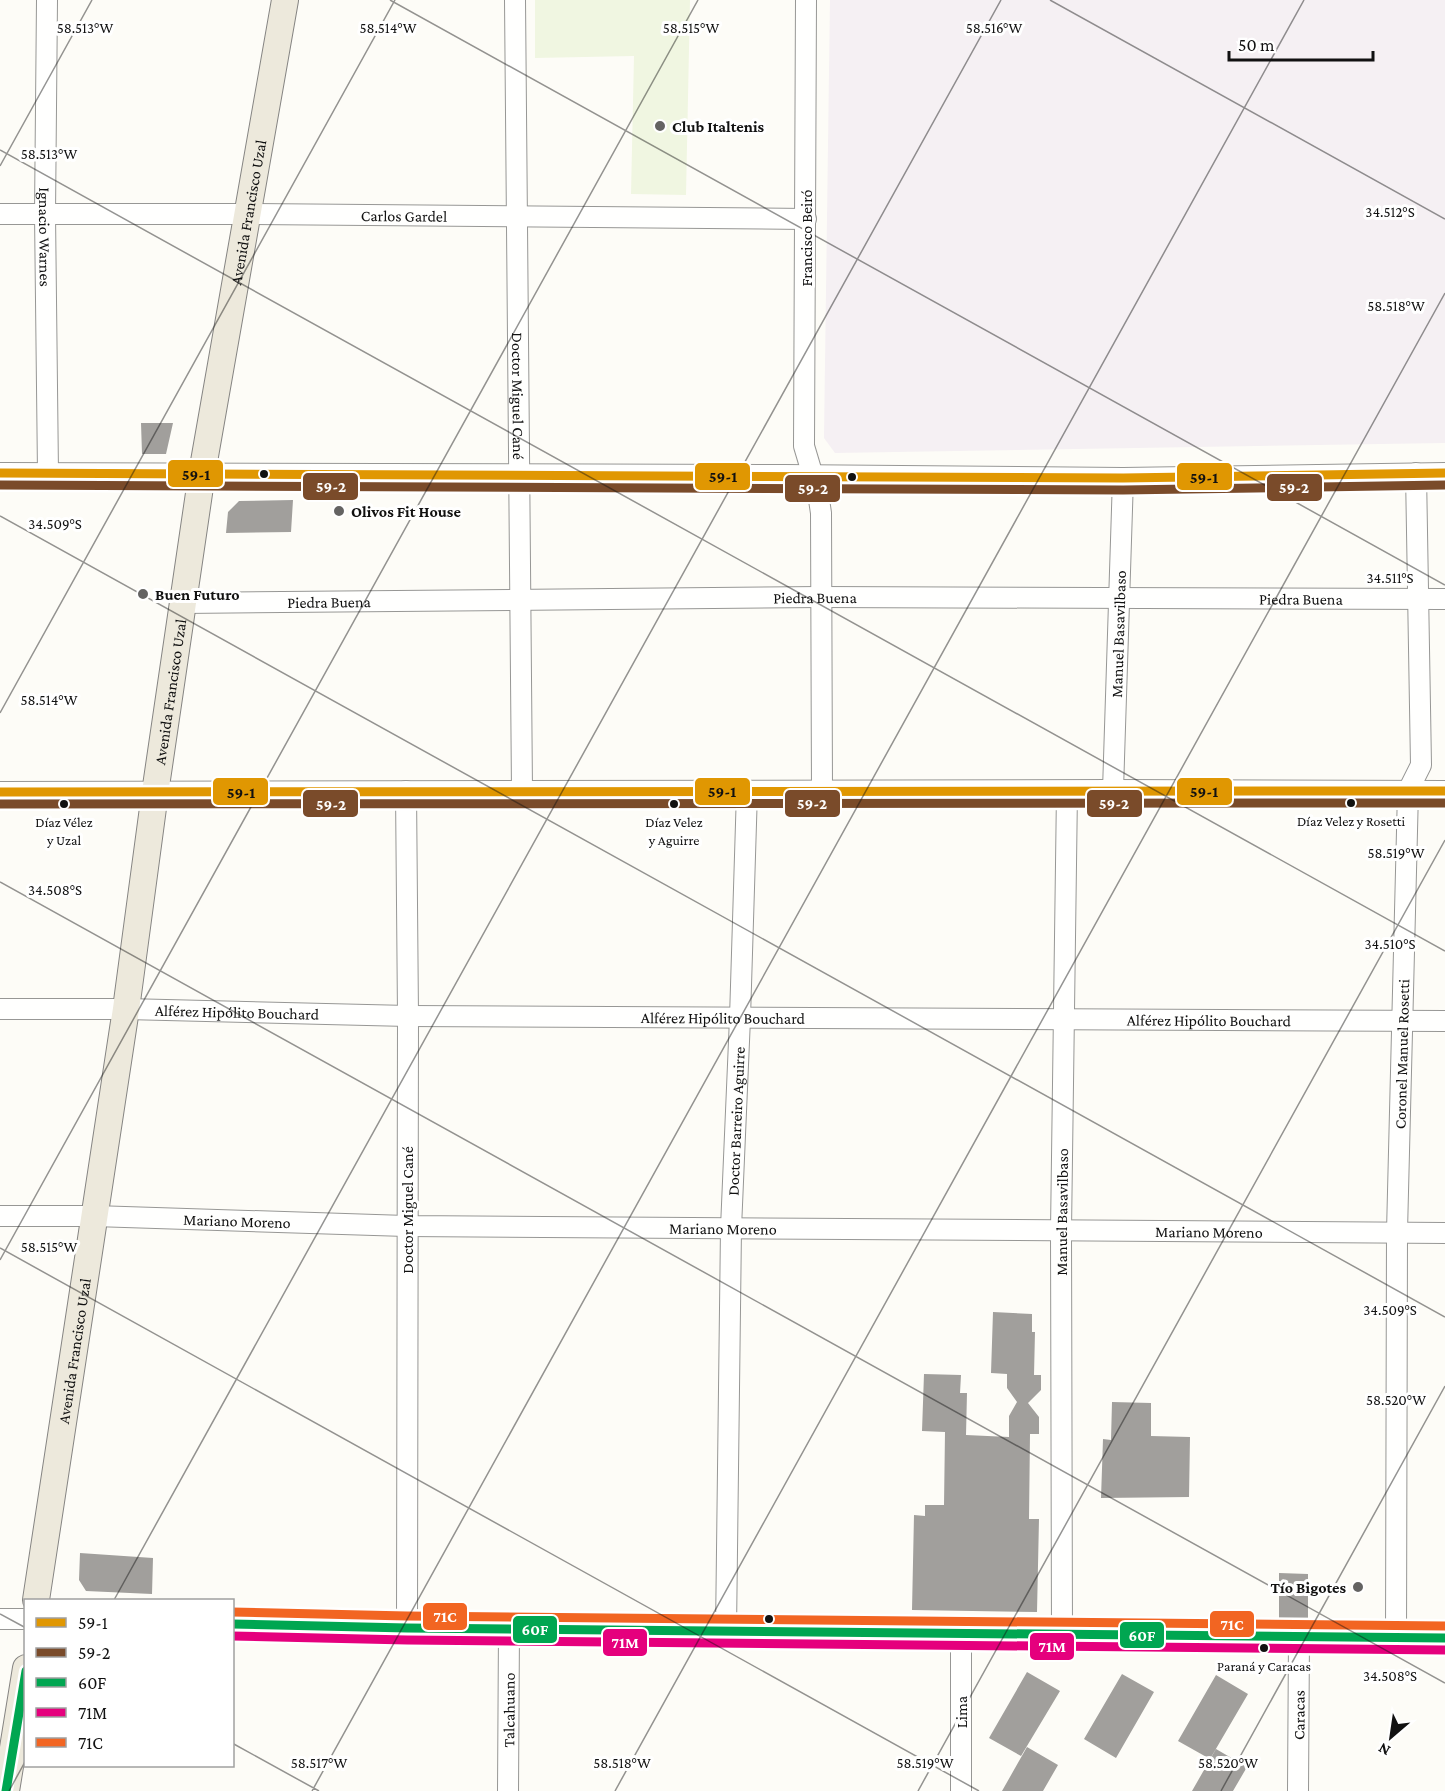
<svg xmlns="http://www.w3.org/2000/svg" width="1445" height="1791" font-family="'Crimson Pro',serif">
<rect width="100%" height="100%" fill="#fdfcf7"/>
<!-- industrial -->
<path fill="#f5f0f3" d="M 830,0 L 1445,0 L 1445,443 L 835,453 L 824,438 Z"/>
<!-- pitch -->
<path fill="#f0f6e1" d="M 535,0 L 690,0 L 686,195 L 631,194 L 634,56 L 535,58 Z"/>
<!-- building -->
<path fill="#a19f9c" d="M 141,423 L 173,423 L 166,454 L 142,454 Z
M 293,500 L 291,532 L 226,533 L 228,512 L 239,501 Z
M 993,1312 L 1032,1314 L 1032,1332 L 1035,1332 L 1034,1375 L 1041,1375 L 1041,1390 L 1028,1403 L 1039,1417 L 1039,1434 L 1030,1434 L 1029,1519 L 1039,1519 L 1037,1612 L 912,1610 L 914,1515 L 925,1516 L 925,1505 L 944,1505 L 945,1432 L 922,1431 L 924,1374 L 961,1375 L 960,1393 L 967,1393 L 966,1435 L 1009,1437 L 1009,1416 L 1017,1402 L 1007,1388 L 1007,1374 L 991,1373 Z
M 1112,1402 L 1151,1403 L 1151,1436 L 1190,1437 L 1189,1497 L 1101,1498 L 1103,1439 L 1111,1440 Z
M 80,1553 L 153,1558 L 152,1594 L 86,1591 L 79,1580 Z
M 1279,1573 L 1308,1574 L 1308,1621 L 1279,1621 Z
M 1027,1672 L 1060,1691 L 1021,1756 L 989,1738 Z
M 1122,1674 L 1154,1692 L 1116,1758 L 1084,1739 Z
M 1216,1675 L 1248,1694 L 1210,1759 L 1178,1741 Z
M 1027,1747 L 1058,1765 L 1043,1791 L 1002,1791 Z
M 1216,1749 L 1247,1767 L 1233,1791 L 1192,1791 Z"/>
<g fill="none" stroke-linecap="round" stroke-linejoin="round">
<!-- minor casing -->
<g stroke="#979795" stroke-width="22">
<g id="minor">
<path id="s1" d="M 47,0 L 45,214 L 48,473"/>
<path id="s2" d="M 515,0 L 522,791"/>
<path d="M 806,0 L 804,446 L 818,493 L 821,513 L 822,791"/>
<path id="s3" d="M 0,214 L 248,214 L 806,219"/>
<path d="M 0,473 L 785,475 L 1123,478 L 1445,473"/>
<path id="s4" d="M 183,603 L 821,597 L 1445,599"/>
<path id="s5" d="M 1113,790 L 1123,478"/>
<path d="M 406,791 L 408,1016 L 407,1628"/>
<path d="M 0,792 L 1113,790 L 1445,791"/>
<path id="s6" d="M 0,1009 L 126,1009 L 408,1016 L 1445,1021"/>
<path id="s7" d="M 0,1216 L 94,1216 L 406,1226 L 1445,1233"/>
<path d="M 0,1619 L 26,1619"/>
<path d="M 232,1624 L 407,1628 L 1445,1638"/>
<path id="s8" d="M 726,1631 L 731,1228 L 740,1018 L 747,791"/>
<path id="s9" d="M 1062,1634 L 1061,1230 L 1067,791"/>
<path id="s10" d="M 1396,1638 L 1397,1232 L 1408,791 L 1421,765 L 1416,473"/>
<path id="s11" d="M 508,1791 L 509,1629"/>
<path d="M 961,1791 L 961,1634"/>
<path id="s12" d="M 1298,1791 L 1299,1637"/>
</g>
</g>
<!-- major casing -->
<g stroke="#858482" stroke-width="28">
<g id="major">
<path id="s13" d="M 36,1600 L 126,1009 L 155,793 L 202,473 L 285,0"/>
<path d="M 6,1791 L 26,1668"/>
</g>
</g>
<!-- minor -->
<use href="#minor" stroke="#fffffe" stroke-width="20"/>
<!-- major -->
<use href="#major" stroke="#ede9dc" stroke-width="26"/>
<!-- bus-1 casing -->
<g stroke="#fff" stroke-width="14">
<path id="bus-1" d="M 0,473 L 1123,478 L 1445,473
M 0,792 L 1445,791"/>
</g>
<!-- bus-2 casing -->
<g stroke="#fff" stroke-width="14">
<path id="bus-2" d="M 0,485 L 1123,490 L 1445,485
M 0,804 L 1445,803"/>
</g>
<!-- bus-3 casing -->
<g stroke="#fff" stroke-width="14">
<path id="bus-3" d="M 232,1624 L 407,1628 L 1445,1638
M 6,1791 L 26,1671"/>
</g>
<!-- bus-4 casing -->
<g stroke="#fff" stroke-width="14">
<path id="bus-4" d="M 232,1636 L 407,1640 L 1445,1650"/>
</g>
<!-- bus-5 casing -->
<g stroke="#fff" stroke-width="14">
<path id="bus-5" d="M 232,1612 L 407,1616 L 1445,1626"/>
</g>
<!-- bus-1 -->
<use href="#bus-1" stroke="#e09702" stroke-width="9"/>
<!-- bus-2 -->
<use href="#bus-2" stroke="#7a4b2a" stroke-width="9"/>
<!-- bus-3 -->
<use href="#bus-3" stroke="#00a651" stroke-width="9"/>
<!-- bus-4 -->
<use href="#bus-4" stroke="#e5007d" stroke-width="9"/>
<!-- bus-5 -->
<use href="#bus-5" stroke="#f26522" stroke-width="9"/>
</g>
<!-- ticks -->
<path fill="none" stroke="#111" stroke-width="1.5" stroke-opacity="0.45" d="M 390,0 L 1445,585M 1050,0 L 1445,219M 0,150 L 1445,951M 0,166 L 92,0M 0,516 L 1445,1317M 0,713 L 395,0M 0,882 L 1445,1683M 0,1248 L 979,1791M 0,1260 L 698,0M 114,1600 L 1001,0M 0,1614 L 26,1628M 232,1743 L 319,1791M 9,1791 L 26,1760M 312,1791 L 1304,0M 615,1791 L 1445,293M 918,1791 L 1445,840M 1221,1791 L 1445,1386"/>
<!-- markers -->
<g fill="#646362" stroke="#fff" stroke-width="2">
<circle cx="660" cy="126" r="6"/>
<circle cx="339" cy="511" r="6"/>
<circle cx="143" cy="594" r="6"/>
<circle cx="1358" cy="1587" r="6"/>
</g>
<g fill="#111" stroke="#fff" stroke-width="2">
<circle cx="264" cy="474" r="5"/>
<circle cx="852" cy="477" r="5"/>
<circle cx="1351" cy="803" r="5"/>
<circle cx="64" cy="804" r="5"/>
<circle cx="674" cy="804" r="5"/>
<circle cx="769" cy="1619" r="5"/>
<circle cx="1264" cy="1648" r="5"/>
</g>
<g text-anchor="middle" stroke-width="6" stroke-linejoin="round" paint-order="stroke">
<!-- bus labels -->
<g font-size="14" fill="#111" stroke="#fff">
<text x="1351" y="826">Díaz Velez y Rosetti</text>
<text x="64" y="827">Díaz Vélez<tspan x="64" dy="18">y Uzal</tspan></text>
<text x="674" y="827">Díaz Velez<tspan x="674" dy="18">y Aguirre</tspan></text>
<text x="1264" y="1671">Paraná y Caracas</text>
</g>
<!-- poi labels -->
<g font-size="16" font-weight="bold" fill="#111" stroke="#fff" text-anchor="start">
<text x="672" y="132">Club Italtenis</text>
<text x="351" y="517">Olivos Fit House</text>
<text x="155" y="600">Buen Futuro</text>
<text x="1346" y="1593" text-anchor="end">Tío Bigotes</text>
</g>
<!-- street labels -->
<g font-size="16" fill="#111" stroke="#fff">
<text dy="6" stroke="none"><textPath href="#s13" startOffset="1404">Avenida Francisco Uzal</textPath></text>
<text dy="6" stroke="none"><textPath href="#s3" startOffset="404">Carlos Gardel</textPath></text>
<text dy="6" stroke="none"><textPath href="#s1" startOffset="237">Ignacio Warnes</textPath></text>
<text transform="translate(806 238) rotate(-90)" y="6">Francisco Beiró</text>
<text dy="6" stroke="none"><textPath href="#s2" startOffset="396">Doctor Miguel Cané</textPath></text>
<text dy="6" stroke="none"><textPath href="#s4" startOffset="632">Piedra Buena</textPath></text>
<text dy="6" stroke="none"><textPath href="#s4" startOffset="1118">Piedra Buena</textPath></text>
<text dy="6" stroke="none"><textPath href="#s4" startOffset="146">Piedra Buena</textPath></text>
<text dy="6" stroke="none"><textPath href="#s5" startOffset="156">Manuel Basavilbaso</textPath></text>
<text dy="6" stroke="none"><textPath href="#s13" startOffset="918">Avenida Francisco Uzal</textPath></text>
<text dy="6" stroke="none"><textPath href="#s6" startOffset="237">Alférez Hipólito Bouchard</textPath></text>
<text dy="6" stroke="none"><textPath href="#s6" startOffset="723">Alférez Hipólito Bouchard</textPath></text>
<text dy="6" stroke="none"><textPath href="#s6" startOffset="1209">Alférez Hipólito Bouchard</textPath></text>
<text dy="6" stroke="none"><textPath href="#s10" startOffset="584">Coronel Manuel Rosetti</textPath></text>
<text dy="6" stroke="none"><textPath href="#s8" startOffset="510">Doctor Barreiro Aguirre</textPath></text>
<text transform="translate(407 1210) rotate(-90)" y="6">Doctor Miguel Cané</text>
<text dy="6" stroke="none"><textPath href="#s9" startOffset="422">Manuel Basavilbaso</textPath></text>
<text dy="6" stroke="none"><textPath href="#s7" startOffset="237">Mariano Moreno</textPath></text>
<text dy="6" stroke="none"><textPath href="#s7" startOffset="723">Mariano Moreno</textPath></text>
<text dy="6" stroke="none"><textPath href="#s7" startOffset="1209">Mariano Moreno</textPath></text>
<text dy="6" stroke="none"><textPath href="#s13" startOffset="252">Avenida Francisco Uzal</textPath></text>
<text dy="6" stroke="none"><textPath href="#s11" startOffset="81">Talcahuano</textPath></text>
<text transform="translate(961 1712) rotate(-90)" y="6">Lima</text>
<text dy="6" stroke="none"><textPath href="#s12" startOffset="76">Caracas</textPath></text>
</g>
</g>
<g font-size="15" text-anchor="middle" fill="#111" stroke="#fff" stroke-width="6" stroke-linejoin="round" paint-order="stroke">
<text x="85" y="33">58.513°W</text>
<text x="388" y="33">58.514°W</text>
<text x="691" y="33">58.515°W</text>
<text x="994" y="33">58.516°W</text>
<text x="49" y="159">58.513°W</text>
<text x="1390" y="217">34.512°S</text>
<text x="1396" y="311">58.518°W</text>
<text x="55" y="529">34.509°S</text>
<text x="1390" y="583">34.511°S</text>
<text x="49" y="705">58.514°W</text>
<text x="1396" y="858">58.519°W</text>
<text x="55" y="895">34.508°S</text>
<text x="1390" y="949">34.510°S</text>
<text x="49" y="1252">58.515°W</text>
<text x="1390" y="1315">34.509°S</text>
<text x="1396" y="1405">58.520°W</text>
<text x="1390" y="1681">34.508°S</text>
<text x="319" y="1768">58.517°W</text>
<text x="622" y="1768">58.518°W</text>
<text x="925" y="1768">58.519°W</text>
<text x="1228" y="1768">58.520°W</text>
</g>
<g stroke="#fff" stroke-width="2">
<rect x="167" y="459" width="57" height="29" rx="6" fill="#e09702"/>
<rect x="694" y="462" width="57" height="29" rx="6" fill="#e09702"/>
<rect x="1176" y="462" width="57" height="29" rx="6" fill="#e09702"/>
<rect x="302" y="472" width="57" height="29" rx="6" fill="#7a4b2a"/>
<rect x="1266" y="473" width="57" height="29" rx="6" fill="#7a4b2a"/>
<rect x="784" y="474" width="57" height="29" rx="6" fill="#7a4b2a"/>
<rect x="1176" y="777" width="57" height="29" rx="6" fill="#e09702"/>
<rect x="694" y="777" width="57" height="29" rx="6" fill="#e09702"/>
<rect x="212" y="777" width="57" height="29" rx="6" fill="#e09702"/>
<rect x="1086" y="789" width="57" height="29" rx="6" fill="#7a4b2a"/>
<rect x="784" y="789" width="57" height="29" rx="6" fill="#7a4b2a"/>
<rect x="302" y="789" width="57" height="29" rx="6" fill="#7a4b2a"/>
<rect x="422" y="1602" width="46" height="29" rx="6" fill="#f26522"/>
<rect x="1209" y="1610" width="46" height="28" rx="6" fill="#f26522"/>
<rect x="512" y="1615" width="46" height="29" rx="6" fill="#00a651"/>
<rect x="1119" y="1621" width="46" height="28" rx="6" fill="#00a651"/>
<rect x="602" y="1628" width="46" height="29" rx="6" fill="#e5007d"/>
<rect x="1029" y="1632" width="46" height="29" rx="6" fill="#e5007d"/>
</g>
<g font-size="16" text-anchor="middle" font-weight="bold" fill="#fff">
<text x="331" y="492">59-2</text>
<text x="1294" y="493">59-2</text>
<text x="813" y="494">59-2</text>
<text x="1114" y="809">59-2</text>
<text x="812" y="809">59-2</text>
<text x="331" y="810">59-2</text>
<text x="445" y="1622">71C</text>
<text x="1232" y="1630">71C</text>
<text x="535" y="1635">60F</text>
<text x="1142" y="1641">60F</text>
<text x="625" y="1648">71M</text>
<text x="1052" y="1652">71M</text>
</g>
<g font-size="16" text-anchor="middle" font-weight="bold" fill="#111">
<text x="196" y="480">59-1</text>
<text x="723" y="482">59-1</text>
<text x="1204" y="483">59-1</text>
<text x="1204" y="797">59-1</text>
<text x="722" y="797">59-1</text>
<text x="241" y="798">59-1</text>
</g>
<!-- legend -->
<rect x="24" y="1599" width="210" height="168" fill="#ffffff" stroke="#a0a0a0" stroke-width="1.5"/>
<rect x="36" y="1618" width="30" height="9" fill="#e09702" stroke="#a0a0a0" stroke-width="1.5"/>
<text x="78" y="1629" font-size="18" fill="#111111">59-1</text>
<rect x="36" y="1648" width="30" height="9" fill="#7a4b2a" stroke="#a0a0a0" stroke-width="1.5"/>
<text x="78" y="1659" font-size="18" fill="#111111">59-2</text>
<rect x="36" y="1678" width="30" height="9" fill="#00a651" stroke="#a0a0a0" stroke-width="1.5"/>
<text x="78" y="1689" font-size="18" fill="#111111">60F</text>
<rect x="36" y="1708" width="30" height="9" fill="#e5007d" stroke="#a0a0a0" stroke-width="1.5"/>
<text x="78" y="1719" font-size="18" fill="#111111">71M</text>
<rect x="36" y="1738" width="30" height="9" fill="#f26522" stroke="#a0a0a0" stroke-width="1.5"/>
<text x="78" y="1749" font-size="18" fill="#111111">71C</text>
<!-- north arrow -->
<g transform="translate(1391 1737) rotate(209)" stroke="#ffffff" stroke-width="4.5" paint-order="stroke">
<path d="M0-4.5L10 22L0 15L-10 22Z" fill="#111111"/>
<text y="-9" font-size="16" font-weight="bold" text-anchor="middle" fill="#111111">N</text>
</g>
<!-- scale -->
<path d="M1229 51v9h144v-9" fill="none" stroke="#111111" stroke-width="3"/>
<text x="1238" y="51" font-size="18" fill="#111111" stroke="#ffffff" stroke-width="4.5" paint-order="stroke">50 m</text>
</svg>
